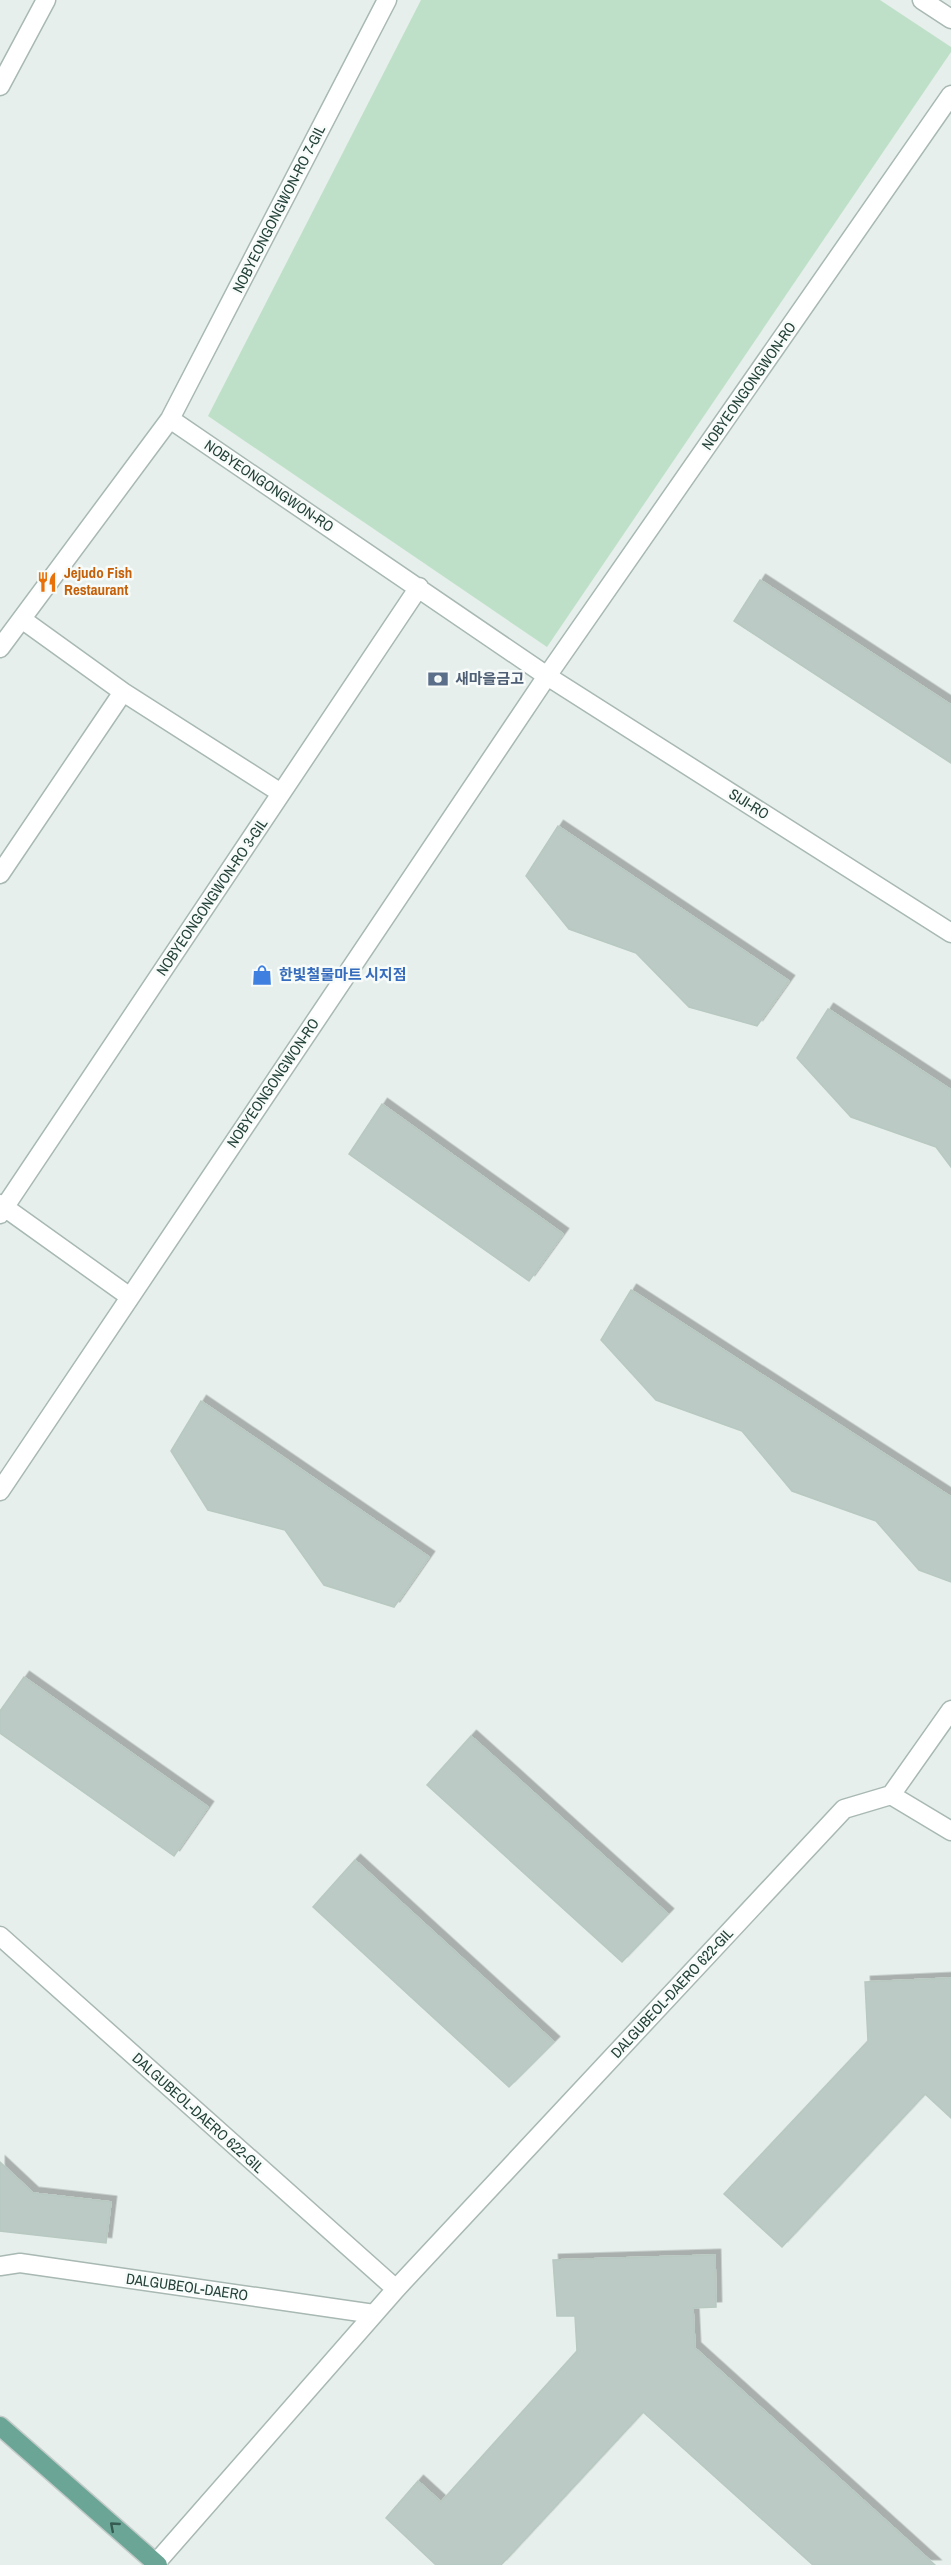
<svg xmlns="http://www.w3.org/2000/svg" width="951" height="2565" font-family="'Archivo Narrow','Noto Sans KR',sans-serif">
<defs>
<filter id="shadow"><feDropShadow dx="5.5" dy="-5.5" stdDeviation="0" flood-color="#0004"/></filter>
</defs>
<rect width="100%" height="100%" fill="#e6efeb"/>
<!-- park -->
<path fill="#bfe0c8" d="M 421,0 L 880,0 L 951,47 L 951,52 L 547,647 L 208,416 Z"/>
<!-- building -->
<path fill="#bbcac4" stroke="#b8c9c2" stroke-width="1.5" filter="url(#shadow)" d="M 760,580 L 951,705 L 951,763 L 734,621 Z
M 558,826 L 789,981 L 757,1026 L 689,1007 L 636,953 L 569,929 L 526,876 Z
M 828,1009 L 951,1090 L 951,1167 L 936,1147 L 851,1117 L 797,1058 Z
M 382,1104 L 563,1234 L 529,1281 L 349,1154 Z
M 631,1290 L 951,1497 L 951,1582 L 919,1570 L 876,1521 L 792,1491 L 742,1431 L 656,1400 L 601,1340 Z
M 201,1401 L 429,1557 L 394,1607 L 324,1585 L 285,1530 L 208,1510 L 171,1451 Z
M 24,1677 L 208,1807 L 174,1856 L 0,1733 L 0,1711 Z
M 471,1736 L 668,1914 L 622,1962 L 427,1785 Z
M 355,1860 L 554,2042 L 509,2087 L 313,1907 Z
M 951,1978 L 951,2118 L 925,2094 L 782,2247 L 724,2194 L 868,2041 L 865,1982 Z
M 0,2162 L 33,2193 L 111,2202 L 106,2243 L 0,2231 Z
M 715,2255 L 716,2307 L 693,2308 L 695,2348 L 935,2565 L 813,2565 L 643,2412 L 501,2565 L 436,2565 L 386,2518 L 418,2481 L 441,2502 L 577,2351 L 575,2316 L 557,2316 L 553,2260 Z"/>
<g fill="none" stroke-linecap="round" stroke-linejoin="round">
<!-- minor casing -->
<g stroke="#a8b8b2" stroke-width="21">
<path id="minor" d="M 922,0 L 951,19
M 0,86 L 46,0
M 170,419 L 547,676 L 951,933
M 23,620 L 123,692 L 281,793
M 0,648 L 170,419 L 387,0
M 0,874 L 123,692
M 0,1204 L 130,1297
M 0,1214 L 419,587
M 0,1491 L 547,676 L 951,95
M 891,1795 L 951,1831
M 0,1936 L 396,2289
M 0,2266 L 20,2263 L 374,2314
M 156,2563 L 396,2289 L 844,1809 L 891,1795 L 951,1710"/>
</g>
<!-- major casing -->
<g stroke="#c2cac8" stroke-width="21">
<path id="major" d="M 0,2426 L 158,2565"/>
</g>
<!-- minor -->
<use href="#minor" stroke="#fff" stroke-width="18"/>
<!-- major -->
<use href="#major" stroke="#6aa596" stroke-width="18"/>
</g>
<!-- one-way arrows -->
<defs><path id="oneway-chevron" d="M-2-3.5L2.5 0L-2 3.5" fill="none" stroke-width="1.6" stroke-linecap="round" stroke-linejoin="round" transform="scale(1.5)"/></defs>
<use stroke="#365b51" href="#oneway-chevron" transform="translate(114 2526) rotate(-139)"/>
<!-- icons -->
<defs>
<g id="restaurant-bare" transform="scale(1.62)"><path d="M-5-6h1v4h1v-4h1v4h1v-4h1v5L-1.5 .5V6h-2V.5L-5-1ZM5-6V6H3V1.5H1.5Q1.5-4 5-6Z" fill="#e8710a" stroke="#f7fbf9" stroke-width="2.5" paint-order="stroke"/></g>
<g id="bank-bare" transform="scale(1.62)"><path d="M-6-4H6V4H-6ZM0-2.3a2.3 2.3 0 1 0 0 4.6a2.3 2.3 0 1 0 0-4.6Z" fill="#5c6f8a" stroke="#f7fbf9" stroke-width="2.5" paint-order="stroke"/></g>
<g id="shop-bare" transform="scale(1.62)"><path d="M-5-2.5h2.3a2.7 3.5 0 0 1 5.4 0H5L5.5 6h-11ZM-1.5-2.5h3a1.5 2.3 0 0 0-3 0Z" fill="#3f7fe0" stroke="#f7fbf9" stroke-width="2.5" paint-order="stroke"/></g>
</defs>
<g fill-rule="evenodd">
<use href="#restaurant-bare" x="47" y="582"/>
<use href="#bank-bare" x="438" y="679"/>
<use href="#shop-bare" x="262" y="975"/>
</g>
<g text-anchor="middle" stroke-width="5" stroke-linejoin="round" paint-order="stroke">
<!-- street labels -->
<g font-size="15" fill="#24423a" stroke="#f7fbf9">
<text transform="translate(279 209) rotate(-63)" y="5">NOBYEONGONGWON-RO 7-GIL</text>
<text transform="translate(749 386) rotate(-55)" y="5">NOBYEONGONGWON-RO</text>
<text transform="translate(269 486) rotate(34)" y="5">NOBYEONGONGWON-RO</text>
<text transform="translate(749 804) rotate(32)" y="5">SIJI-RO</text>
<text transform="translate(212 897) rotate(-56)" y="5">NOBYEONGONGWON-RO 3-GIL</text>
<text transform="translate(273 1083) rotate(-56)" y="5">NOBYEONGONGWON-RO</text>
<text transform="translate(672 1993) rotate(-47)" y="5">DALGUBEOL-DAERO 622-GIL</text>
<text transform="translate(198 2113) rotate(42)" y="5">DALGUBEOL-DAERO 622-GIL</text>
<text transform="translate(187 2287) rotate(8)" y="5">DALGUBEOL-DAERO</text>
</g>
<!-- food labels -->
<g font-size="15" font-weight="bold" fill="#c56008" stroke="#f7fbf9" text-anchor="start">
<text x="64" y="578">Jejudo Fish<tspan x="64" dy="17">Restaurant</tspan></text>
</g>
<!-- service labels -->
<g font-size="15" font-weight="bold" fill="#4e5e75" stroke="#f7fbf9" text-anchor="start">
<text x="455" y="684">새마을금고</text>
</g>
<!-- shop labels -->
<g font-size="15" font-weight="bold" fill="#366cbe" stroke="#f7fbf9" text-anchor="start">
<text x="279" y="980">한빛철물마트 시지점</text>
</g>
</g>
</svg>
